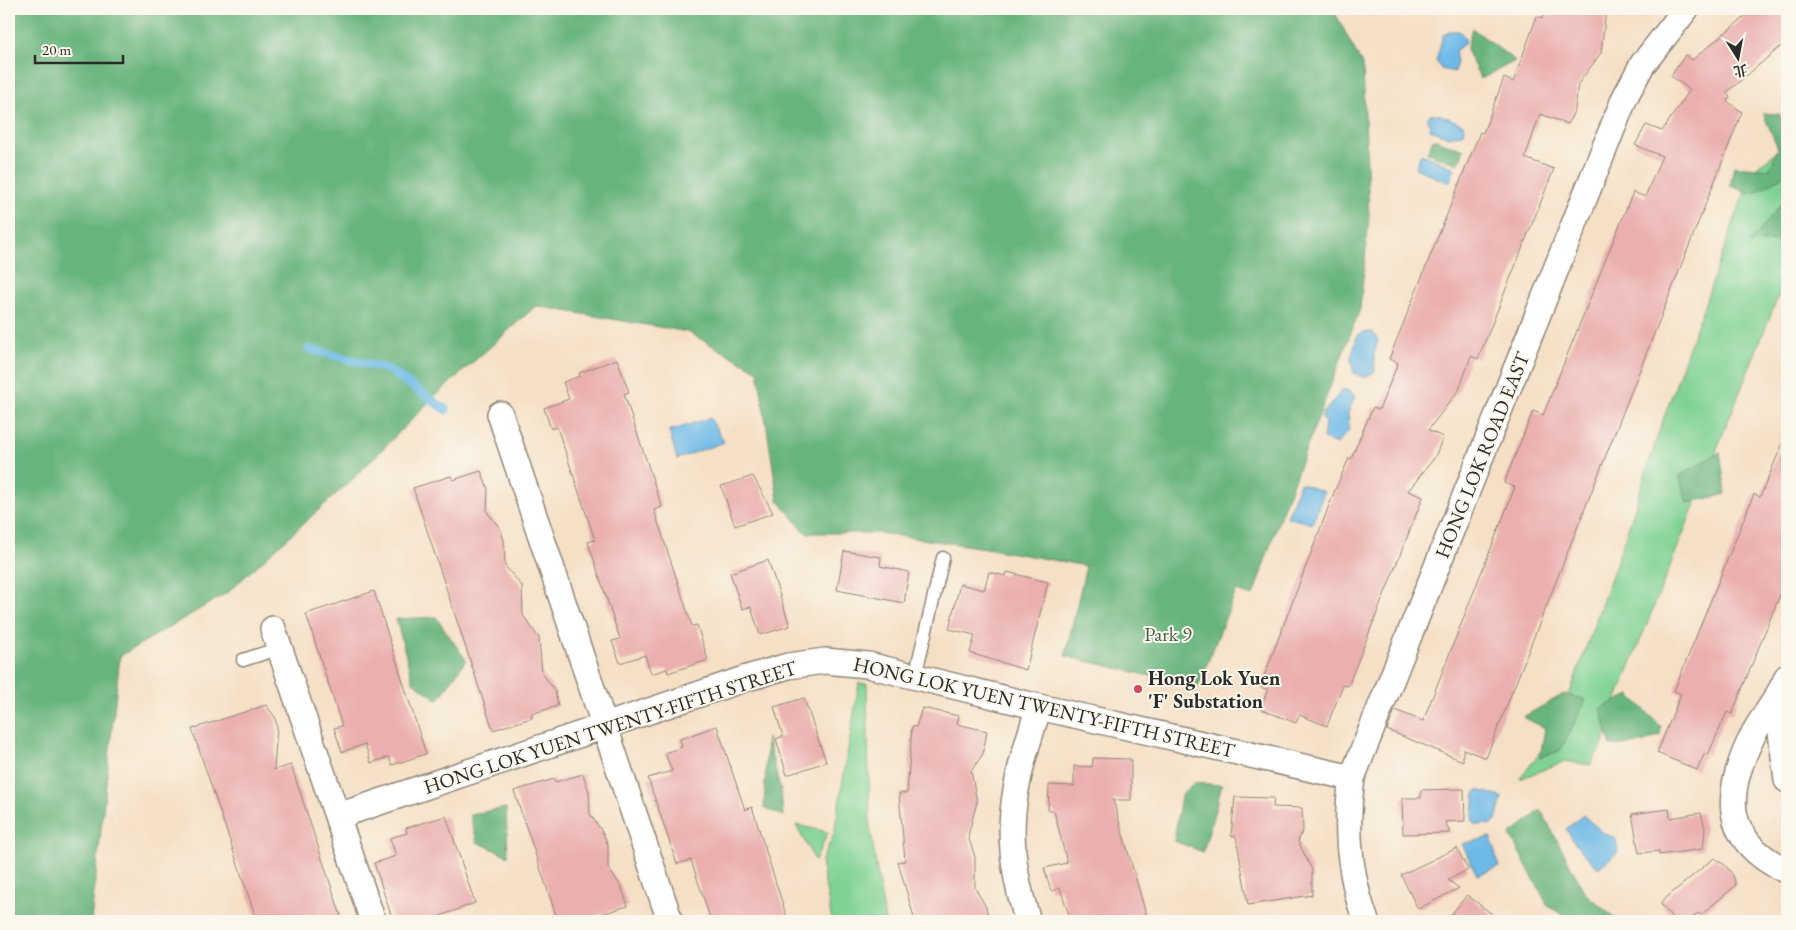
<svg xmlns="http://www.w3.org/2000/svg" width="1796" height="930" font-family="'EB Garamond','Noto Serif TC',serif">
<rect width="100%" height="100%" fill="#fbf7ec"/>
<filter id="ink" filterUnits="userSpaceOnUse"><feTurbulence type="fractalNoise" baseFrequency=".02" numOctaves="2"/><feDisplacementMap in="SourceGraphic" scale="10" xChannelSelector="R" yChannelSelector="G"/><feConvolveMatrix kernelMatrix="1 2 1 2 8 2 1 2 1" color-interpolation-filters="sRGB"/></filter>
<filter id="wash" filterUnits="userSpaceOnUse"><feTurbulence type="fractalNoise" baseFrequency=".0096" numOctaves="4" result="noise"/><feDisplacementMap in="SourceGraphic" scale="20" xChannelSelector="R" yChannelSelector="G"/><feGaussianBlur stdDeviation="1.12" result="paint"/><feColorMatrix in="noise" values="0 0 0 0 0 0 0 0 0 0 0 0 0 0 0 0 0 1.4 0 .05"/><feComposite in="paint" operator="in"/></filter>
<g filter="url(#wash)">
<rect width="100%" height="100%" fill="#f5e0c6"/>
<!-- green -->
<path fill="#7fd294" stroke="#557e60" d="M 1787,144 L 1787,274 L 1614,706 L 1604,742 L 1590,765 L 1565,761 L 1520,779 L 1557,729 L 1623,544 L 1661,426 L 1752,171 Z
M 859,683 L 867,684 L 870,827 L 885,921 L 832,921 L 821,862 L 834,834 Z
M 796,825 L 828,832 L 815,861 Z"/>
<!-- forest -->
<path fill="#67b47e" stroke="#497054" d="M 9,9 L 1333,9 L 1363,66 L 1369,218 L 1360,309 L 1281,514 L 1253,596 L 1236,591 L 1198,687 L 1065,656 L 1086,566 L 985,548 L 879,533 L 806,533 L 778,500 L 758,371 L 688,332 L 536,306 L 434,397 L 356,476 L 227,593 L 120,656 L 91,921 L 9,921 Z
M 1472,28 L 1515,61 L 1481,79 L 1466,50 Z
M 1763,113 L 1779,114 L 1787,130 L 1787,174 L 1753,194 L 1730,186 L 1734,166 L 1770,169 L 1778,148 Z
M 1433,139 L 1464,150 L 1458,164 L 1427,153 Z
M 1787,197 L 1787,240 L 1749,243 L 1784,201 Z
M 1720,452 L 1726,494 L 1687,503 L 1679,476 Z
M 436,617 L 466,660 L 438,700 L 413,682 L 396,619 Z
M 1564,694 L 1586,700 L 1560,751 L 1540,757 L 1545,728 L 1523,717 Z
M 1630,695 L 1661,726 L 1660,735 L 1642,743 L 1611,746 L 1601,708 Z
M 767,738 L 781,791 L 783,816 L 764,808 Z
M 1193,783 L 1222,785 L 1203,852 L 1174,841 L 1181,796 Z
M 506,808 L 508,856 L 477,842 L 470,814 Z
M 1541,810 L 1585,893 L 1618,921 L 1574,921 L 1548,906 L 1510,835 Z"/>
<!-- water -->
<path fill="#6db9e7" stroke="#4c7289" d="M 1449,31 L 1459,31 L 1465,37 L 1465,43 L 1455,51 L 1457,62 L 1454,72 L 1441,69 L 1436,61 L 1443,35 Z
M 1438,114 L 1463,124 L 1465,133 L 1449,137 L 1431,130 L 1427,119 L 1430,115 Z
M 1421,154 L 1455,168 L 1449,183 L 1415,168 Z
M 1363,332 L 1373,332 L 1378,341 L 1374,354 L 1375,371 L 1364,378 L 1354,373 L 1351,358 L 1357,336 Z
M 1343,389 L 1349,391 L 1355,396 L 1348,413 L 1349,430 L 1337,444 L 1323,439 L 1325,423 L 1321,416 Z
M 710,418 L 724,442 L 677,459 L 669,431 Z
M 1300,483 L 1324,492 L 1312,524 L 1287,517 Z
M 1478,790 L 1502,797 L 1496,821 L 1493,824 L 1476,825 L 1472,822 L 1475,794 Z
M 1583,815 L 1602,832 L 1616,839 L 1618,852 L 1598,868 L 1576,845 L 1566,829 Z
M 1491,837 L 1499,867 L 1477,875 L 1462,844 Z"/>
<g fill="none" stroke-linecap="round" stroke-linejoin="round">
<!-- stream -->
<path stroke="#6db9e7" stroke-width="9" d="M 309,349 L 387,369 L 446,410"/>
</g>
<g id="blocks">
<!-- building -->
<path fill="#eaafae" d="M 1548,9 L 1606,9 L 1601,53 L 1578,84 L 1575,109 L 1568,124 L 1540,114 L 1525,158 L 1554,169 L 1478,359 L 1471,356 L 1459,390 L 1428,430 L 1443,437 L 1435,457 L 1408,491 L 1423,497 L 1348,686 L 1343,685 L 1327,726 L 1299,715 L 1296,723 L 1260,709 L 1268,690 L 1260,687 L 1335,490 L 1349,458 L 1351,459 L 1373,407 L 1379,410 L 1398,363 L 1389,359 L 1480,132 L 1483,133 L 1504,78 L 1513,82 L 1537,16 L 1542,18 Z
M 1754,9 L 1787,9 L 1787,41 L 1726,93 L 1730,97 L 1727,101 L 1742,112 L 1486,758 L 1463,749 L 1463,761 L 1387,730 L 1395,710 L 1423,721 L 1515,487 L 1504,483 L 1533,411 L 1543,415 L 1633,192 L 1645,197 L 1662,156 L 1635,145 L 1646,125 L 1662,131 L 1690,90 L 1671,76 L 1685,55 L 1692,60 Z
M 617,359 L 629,392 L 624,394 L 662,507 L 654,510 L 692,626 L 697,625 L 708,660 L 668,673 L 667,669 L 651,674 L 645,655 L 620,663 L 612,641 L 620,639 L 588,542 L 595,540 L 557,427 L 551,429 L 544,408 L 569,399 L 563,382 L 580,376 L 579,373 Z
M 1787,433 L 1787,577 L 1732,714 L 1727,712 L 1708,755 L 1705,753 L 1697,770 L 1657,753 L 1681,694 L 1674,691 L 1754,494 L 1760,497 Z
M 481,471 L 488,489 L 487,512 L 500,528 L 504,540 L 505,566 L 522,586 L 523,615 L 539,638 L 542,673 L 555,691 L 558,706 L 531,714 L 532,718 L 493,730 L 413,488 L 451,476 L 453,480 Z
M 753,476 L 773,513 L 735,526 L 721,486 Z
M 844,551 L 881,557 L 880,566 L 909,572 L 904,603 L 837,590 Z
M 768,560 L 790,626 L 760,635 L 751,607 L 742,609 L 730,573 Z
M 989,572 L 1006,576 L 1007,572 L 1048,582 L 1026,670 L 970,653 L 975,635 L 949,629 L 960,584 L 984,590 Z
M 374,591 L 426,754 L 392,765 L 389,757 L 371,763 L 365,744 L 342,752 L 334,728 L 342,726 L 306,614 Z
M 804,698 L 826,762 L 787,775 L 776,739 L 783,736 L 774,707 Z
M 266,705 L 275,717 L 277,726 L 274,770 L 291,765 L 341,916 L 325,921 L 257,921 L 192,729 Z
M 922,708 L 959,716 L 957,724 L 987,731 L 983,754 L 971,771 L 977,802 L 968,836 L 975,857 L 975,888 L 986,907 L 989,921 L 915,921 L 898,862 L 905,861 L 899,793 L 907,793 L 912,726 L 916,727 Z
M 717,726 L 745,810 L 752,807 L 788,921 L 711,921 L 691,860 L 677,864 L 648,778 L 672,771 L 665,753 L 682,747 L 680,739 Z
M 1093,758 L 1131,759 L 1131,800 L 1113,800 L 1148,921 L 1071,921 L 1060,888 L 1051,891 L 1044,868 L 1067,863 L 1054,811 L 1048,811 L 1049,785 L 1074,786 L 1074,766 L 1092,767 Z
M 583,774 L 589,792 L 590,814 L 603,833 L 608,845 L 608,868 L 621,886 L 628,906 L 598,915 L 600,921 L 558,921 L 514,791 L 554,779 L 555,782 Z
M 1464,789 L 1465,821 L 1445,822 L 1450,833 L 1403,834 L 1402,798 L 1421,798 L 1421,790 Z
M 1235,797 L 1274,798 L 1273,807 L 1302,808 L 1303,830 L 1298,841 L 1312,870 L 1312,895 L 1248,905 L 1236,836 L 1231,836 Z
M 1669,809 L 1670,818 L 1701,813 L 1705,828 L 1703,849 L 1659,855 L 1659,851 L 1639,853 L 1632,814 Z
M 446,816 L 475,903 L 427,921 L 393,921 L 374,863 L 396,856 L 390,838 L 407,833 L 406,828 Z
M 1457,848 L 1468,870 L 1448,880 L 1459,888 L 1418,909 L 1401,875 Z
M 1714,858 L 1725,865 L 1733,875 L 1736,885 L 1701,915 L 1698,913 L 1688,921 L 1675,921 L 1660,903 Z
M 1467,895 L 1501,921 L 1446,921 Z"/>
</g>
</g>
<g filter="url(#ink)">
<use href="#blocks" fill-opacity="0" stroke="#908678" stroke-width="1"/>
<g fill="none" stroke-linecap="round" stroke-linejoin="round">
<!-- lane casing -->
<g stroke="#908678" stroke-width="15">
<path id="lane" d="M 243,660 L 280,648
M 915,676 L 943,558"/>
</g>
<!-- street casing -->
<g stroke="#908678" stroke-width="28">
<path id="street" d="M 500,414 L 670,921
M 273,629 L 373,921
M 1787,677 C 1779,698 1765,713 1754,733 C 1724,792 1720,840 1787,871
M 1781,694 L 1781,732 L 1787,780
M 338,816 L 744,679 L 788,666 L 825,661 L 868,665 L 1039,707 L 1352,778
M 1028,921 C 1000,835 1012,790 1039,707
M 1366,921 C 1349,875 1345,826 1352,778 L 1625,97 L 1642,65 L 1686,9"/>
</g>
<!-- lane -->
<use href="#lane" stroke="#fff" stroke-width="12"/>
<!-- street -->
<use href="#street" stroke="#fff" stroke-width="25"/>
</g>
</g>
<!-- markers -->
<circle fill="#d1495b" stroke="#fbf7ec" stroke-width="2" cx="1138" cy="689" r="5"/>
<g text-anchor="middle" stroke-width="4" stroke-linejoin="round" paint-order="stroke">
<!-- street labels -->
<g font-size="20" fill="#2b2b2b" stroke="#fbf7ec">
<text transform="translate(1482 455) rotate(-68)" y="7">HONG LOK ROAD EAST</text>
<text transform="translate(1044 707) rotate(13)" y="7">HONG LOK YUEN TWENTY-FIFTH STREET</text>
<text transform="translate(610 727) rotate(-18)" y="7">HONG LOK YUEN TWENTY-FIFTH STREET</text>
</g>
<!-- park labels -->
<g font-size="20" fill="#445d4a" stroke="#fbf7ec">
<text x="1168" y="641">Park 9</text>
</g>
<!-- poi labels -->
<g font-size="20" font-weight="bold" fill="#2b2b2b" stroke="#fbf7ec" text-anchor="start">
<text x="1148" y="685">Hong Lok Yuen<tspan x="1148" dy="23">'F' Substation</tspan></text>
</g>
</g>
<!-- margin -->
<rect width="1796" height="930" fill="none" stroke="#fbf7ec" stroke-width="30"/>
<!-- north arrow -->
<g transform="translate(1738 58) rotate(169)" stroke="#fbf7ec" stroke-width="4" paint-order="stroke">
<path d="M0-4L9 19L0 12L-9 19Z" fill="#2b2b2b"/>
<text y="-8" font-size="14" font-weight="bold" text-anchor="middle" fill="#2b2b2b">北</text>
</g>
<!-- scale -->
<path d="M35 55v8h88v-8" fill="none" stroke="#2b2b2b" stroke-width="2.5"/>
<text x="42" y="55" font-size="15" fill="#2b2b2b" stroke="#fbf7ec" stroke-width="4" paint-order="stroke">20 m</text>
</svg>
